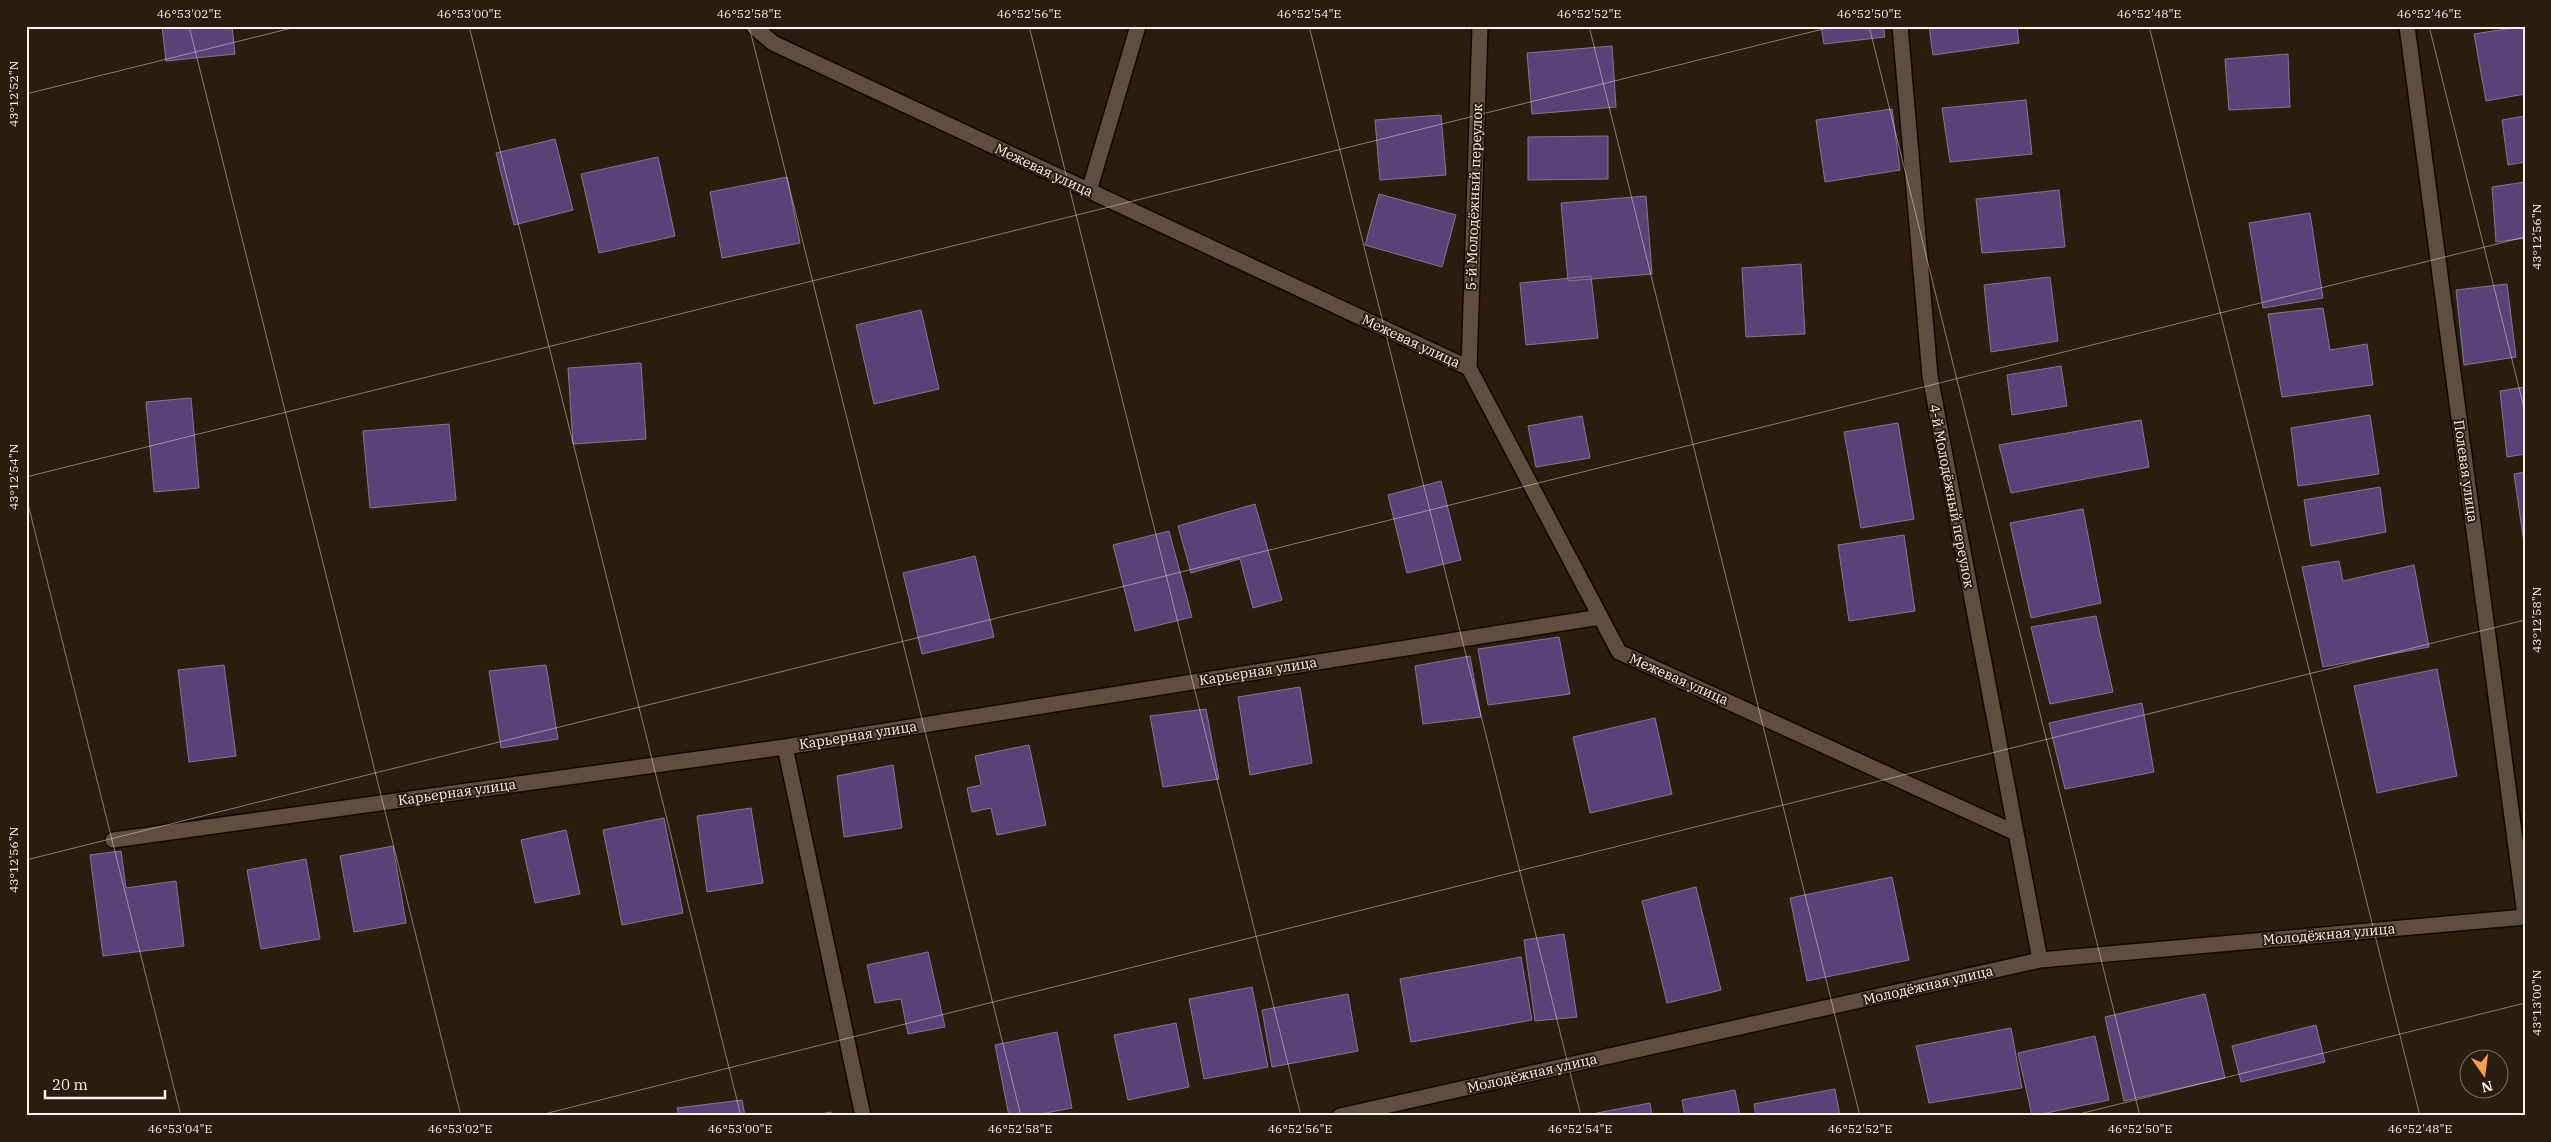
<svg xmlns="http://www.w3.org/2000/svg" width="2551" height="1142" font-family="'IBM Plex Serif',serif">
<rect width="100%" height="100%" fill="#2a1d0f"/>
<!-- building -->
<path fill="#594278" stroke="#80798d" d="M 162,26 L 232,26 L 235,54 L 166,61 Z
M 1821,26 L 1883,26 L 1885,37 L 1824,44 Z
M 1929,26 L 2017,26 L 2019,43 L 1933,55 Z
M 2525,26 L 2525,94 L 2486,101 L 2474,34 Z
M 1612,46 L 1616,107 L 1532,114 L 1527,53 Z
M 2288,54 L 2290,107 L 2229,110 L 2225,59 Z
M 2026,100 L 2032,154 L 1950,162 L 1942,108 Z
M 1892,109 L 1900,170 L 1825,182 L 1816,120 Z
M 1441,115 L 1446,175 L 1380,180 L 1375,120 Z
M 2525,116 L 2525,162 L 2508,165 L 2502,120 Z
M 1608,136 L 1608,179 L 1528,180 L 1528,137 Z
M 555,139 L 573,210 L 514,225 L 496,153 Z
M 658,157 L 675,236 L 599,253 L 581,174 Z
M 787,177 L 800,243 L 722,258 L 710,192 Z
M 2525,182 L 2525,238 L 2496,242 L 2492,187 Z
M 2059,190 L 2065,247 L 1982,253 L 1976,199 Z
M 1379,194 L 1456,215 L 1442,267 L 1365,245 Z
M 1646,196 L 1652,274 L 1568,281 L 1561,203 Z
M 2310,213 L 2323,298 L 2263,308 L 2249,223 Z
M 1801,264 L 1805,334 L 1746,337 L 1742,268 Z
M 1591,276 L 1598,338 L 1526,345 L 1520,283 Z
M 2050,277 L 2058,341 L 1991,352 L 1984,285 Z
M 2507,284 L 2516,357 L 2464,365 L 2456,290 Z
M 2323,308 L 2330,350 L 2367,344 L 2373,385 L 2282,397 L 2268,314 Z
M 921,310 L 939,389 L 874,404 L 856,325 Z
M 641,363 L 646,439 L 573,444 L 568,368 Z
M 2061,366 L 2067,406 L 2012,415 L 2007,375 Z
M 2525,387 L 2525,454 L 2507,457 L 2500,391 Z
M 191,398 L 199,488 L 154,492 L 146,402 Z
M 2370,415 L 2379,474 L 2298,486 L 2291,428 Z
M 1582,416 L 1590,458 L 1536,467 L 1528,426 Z
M 2141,420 L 2149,467 L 2011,493 L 1999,445 Z
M 1898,423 L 1914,519 L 1861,528 L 1844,432 Z
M 449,424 L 456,500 L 370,508 L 363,431 Z
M 2525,472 L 2525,550 L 2514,474 Z
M 1441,481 L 1461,560 L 1407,573 L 1388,495 Z
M 2380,487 L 2386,532 L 2311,546 L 2304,500 Z
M 1255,504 L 1282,600 L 1253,608 L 1240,559 L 1191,573 L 1178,526 Z
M 2083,509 L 2101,603 L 2031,618 L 2010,523 Z
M 1169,531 L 1192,617 L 1135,631 L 1113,545 Z
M 1904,535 L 1915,611 L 1849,621 L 1838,545 Z
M 975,556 L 994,637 L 922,654 L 903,573 Z
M 2339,561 L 2343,581 L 2414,565 L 2429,647 L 2323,667 L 2302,567 Z
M 2096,616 L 2113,692 L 2050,704 L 2031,627 Z
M 1559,637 L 1570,694 L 1488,705 L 1478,649 Z
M 1470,656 L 1481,717 L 1423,724 L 1415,666 Z
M 224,665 L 236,756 L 189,762 L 178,670 Z
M 546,665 L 558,739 L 501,748 L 489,671 Z
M 2437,669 L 2457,776 L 2377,793 L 2354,686 Z
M 1300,687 L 1312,763 L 1250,775 L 1238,697 Z
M 2142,703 L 2154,772 L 2065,789 L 2049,723 Z
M 1206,709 L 1219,779 L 1163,787 L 1150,716 Z
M 1655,718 L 1672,794 L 1590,813 L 1573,737 Z
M 1029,745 L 1046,825 L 997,835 L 991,808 L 972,812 L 967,788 L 981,785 L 975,756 Z
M 893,765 L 902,828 L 844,837 L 837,776 Z
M 751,808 L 763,883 L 707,892 L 697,816 Z
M 664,818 L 683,913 L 622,925 L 603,830 Z
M 566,830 L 580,894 L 535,903 L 521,840 Z
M 393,846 L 406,923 L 354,932 L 340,856 Z
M 121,851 L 126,888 L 176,881 L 184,946 L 103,956 L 90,855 Z
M 306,859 L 320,939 L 261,949 L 247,870 Z
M 1892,877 L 1909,960 L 1807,981 L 1790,898 Z
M 1696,887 L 1721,990 L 1667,1003 L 1642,901 Z
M 1564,934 L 1577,1017 L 1535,1021 L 1524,940 Z
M 928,952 L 945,1027 L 908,1034 L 901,999 L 875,1003 L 867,965 Z
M 1521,957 L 1532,1020 L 1411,1042 L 1400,979 Z
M 1252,987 L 1268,1067 L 1204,1079 L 1189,999 Z
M 1348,994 L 1358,1051 L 1272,1067 L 1262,1010 Z
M 2205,994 L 2225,1078 L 2124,1101 L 2105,1017 Z
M 1176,1023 L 1189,1087 L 1128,1100 L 1114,1035 Z
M 2316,1025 L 2325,1062 L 2241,1082 L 2232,1046 Z
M 2011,1028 L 2022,1088 L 1929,1103 L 1916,1046 Z
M 1057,1032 L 1072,1108 L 1030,1116 L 1009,1116 L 995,1045 Z
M 2095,1036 L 2109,1100 L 2032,1116 L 2018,1053 Z
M 1835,1089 L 1840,1116 L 1756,1116 L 1754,1104 Z
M 1735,1090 L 1740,1116 L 1685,1116 L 1682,1100 Z
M 742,1100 L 745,1116 L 679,1116 L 677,1108 Z
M 1650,1103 L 1652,1116 L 1597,1116 L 1597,1113 Z
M 831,1112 L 831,1116 L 810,1116 Z"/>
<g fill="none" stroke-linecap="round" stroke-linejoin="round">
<!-- street casing -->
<g stroke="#120700" stroke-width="18">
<path id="street" d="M 753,26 L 773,43 L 1469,368 L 1619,652 L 2016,833
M 1900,26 L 1930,376 L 2040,960
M 2407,26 L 2525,915
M 1089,191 L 1138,26
M 1469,368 L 1480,26
M 785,747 L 863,1116
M 113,840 L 785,747 L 1600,617
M 1340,1116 L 2040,960 L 2525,917"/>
</g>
<!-- street -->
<use href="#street" stroke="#5e4e3f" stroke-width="15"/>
</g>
<!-- ticks -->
<path fill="none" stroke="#fcf2ea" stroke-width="1" stroke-opacity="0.45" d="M 189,26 L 461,1116M 469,26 L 741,1116M 749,26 L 1021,1116M 1029,26 L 1301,1116M 1309,26 L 1581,1116M 1589,26 L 1860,1116M 1869,26 L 2140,1116M 2149,26 L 2420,1116M 2429,26 L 2525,412M 26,94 L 300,26M 26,477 L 1835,26M 26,496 L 181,1116M 26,860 L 2525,237M 536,1116 L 2525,620M 2071,1116 L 2525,1003"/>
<g text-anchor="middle" stroke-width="4" stroke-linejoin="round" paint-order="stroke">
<!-- street labels -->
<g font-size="14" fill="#fcf2ea" stroke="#2a1d0f">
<text transform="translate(1044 170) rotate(25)" y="5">Межевая улица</text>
<text transform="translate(1474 197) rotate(-88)" y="5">5-й Молодёжный переулок</text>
<text transform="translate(1411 341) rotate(25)" y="5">Межевая улица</text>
<text transform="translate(2466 471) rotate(82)" y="5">Полевая улица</text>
<text transform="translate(1952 496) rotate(79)" y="5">4-й Молодёжный переулок</text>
<text transform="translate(1258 671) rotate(-9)" y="5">Карьерная улица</text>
<text transform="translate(1679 679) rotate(24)" y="5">Межевая улица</text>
<text transform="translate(858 735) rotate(-9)" y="5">Карьерная улица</text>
<text transform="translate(457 792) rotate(-8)" y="5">Карьерная улица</text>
<text transform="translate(2329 934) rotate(-5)" y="5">Молодёжная улица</text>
<text transform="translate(1928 985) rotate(-13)" y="5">Молодёжная улица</text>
<text transform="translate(1532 1073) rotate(-13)" y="5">Молодёжная улица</text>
</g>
</g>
<!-- border -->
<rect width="2551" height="1142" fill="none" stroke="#2a1d0f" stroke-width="55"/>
<!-- north arrow -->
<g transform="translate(2484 1074) rotate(166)"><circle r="24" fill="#2a1d0f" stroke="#7e7267"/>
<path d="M0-4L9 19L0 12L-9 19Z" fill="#fc9e52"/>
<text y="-8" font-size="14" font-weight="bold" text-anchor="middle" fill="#fcf2ea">N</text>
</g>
<!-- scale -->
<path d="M45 1090v8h120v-8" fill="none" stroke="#fcf2ea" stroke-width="2.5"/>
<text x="52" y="1090" font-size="15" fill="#fcf2ea" stroke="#2a1d0f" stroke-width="4" paint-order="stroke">20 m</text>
<rect x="28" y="28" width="2496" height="1086" fill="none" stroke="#fcf2ea" stroke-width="2"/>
<g font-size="12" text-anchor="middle" fill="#fcf2ea">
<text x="189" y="18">46°53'02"E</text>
<text x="469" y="18">46°53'00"E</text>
<text x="749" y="18">46°52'58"E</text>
<text x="1029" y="18">46°52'56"E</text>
<text x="1309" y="18">46°52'54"E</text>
<text x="1589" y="18">46°52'52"E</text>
<text x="1869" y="18">46°52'50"E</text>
<text x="2149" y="18">46°52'48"E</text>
<text x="2429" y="18">46°52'46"E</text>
<text transform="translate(14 94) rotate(-90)" y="4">43°12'52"N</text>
<text transform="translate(2537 237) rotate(-90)" y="4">43°12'56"N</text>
<text transform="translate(14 477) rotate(-90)" y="4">43°12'54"N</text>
<text transform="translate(2537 620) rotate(-90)" y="4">43°12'58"N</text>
<text transform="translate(14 860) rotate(-90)" y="4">43°12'56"N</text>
<text transform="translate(2537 1003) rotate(-90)" y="4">43°13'00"N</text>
<text x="180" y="1133">46°53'04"E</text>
<text x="460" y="1133">46°53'02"E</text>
<text x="740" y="1133">46°53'00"E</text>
<text x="1020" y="1133">46°52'58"E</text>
<text x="1300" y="1133">46°52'56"E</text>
<text x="1580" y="1133">46°52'54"E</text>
<text x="1860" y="1133">46°52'52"E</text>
<text x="2140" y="1133">46°52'50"E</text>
<text x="2420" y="1133">46°52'48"E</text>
</g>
</svg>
